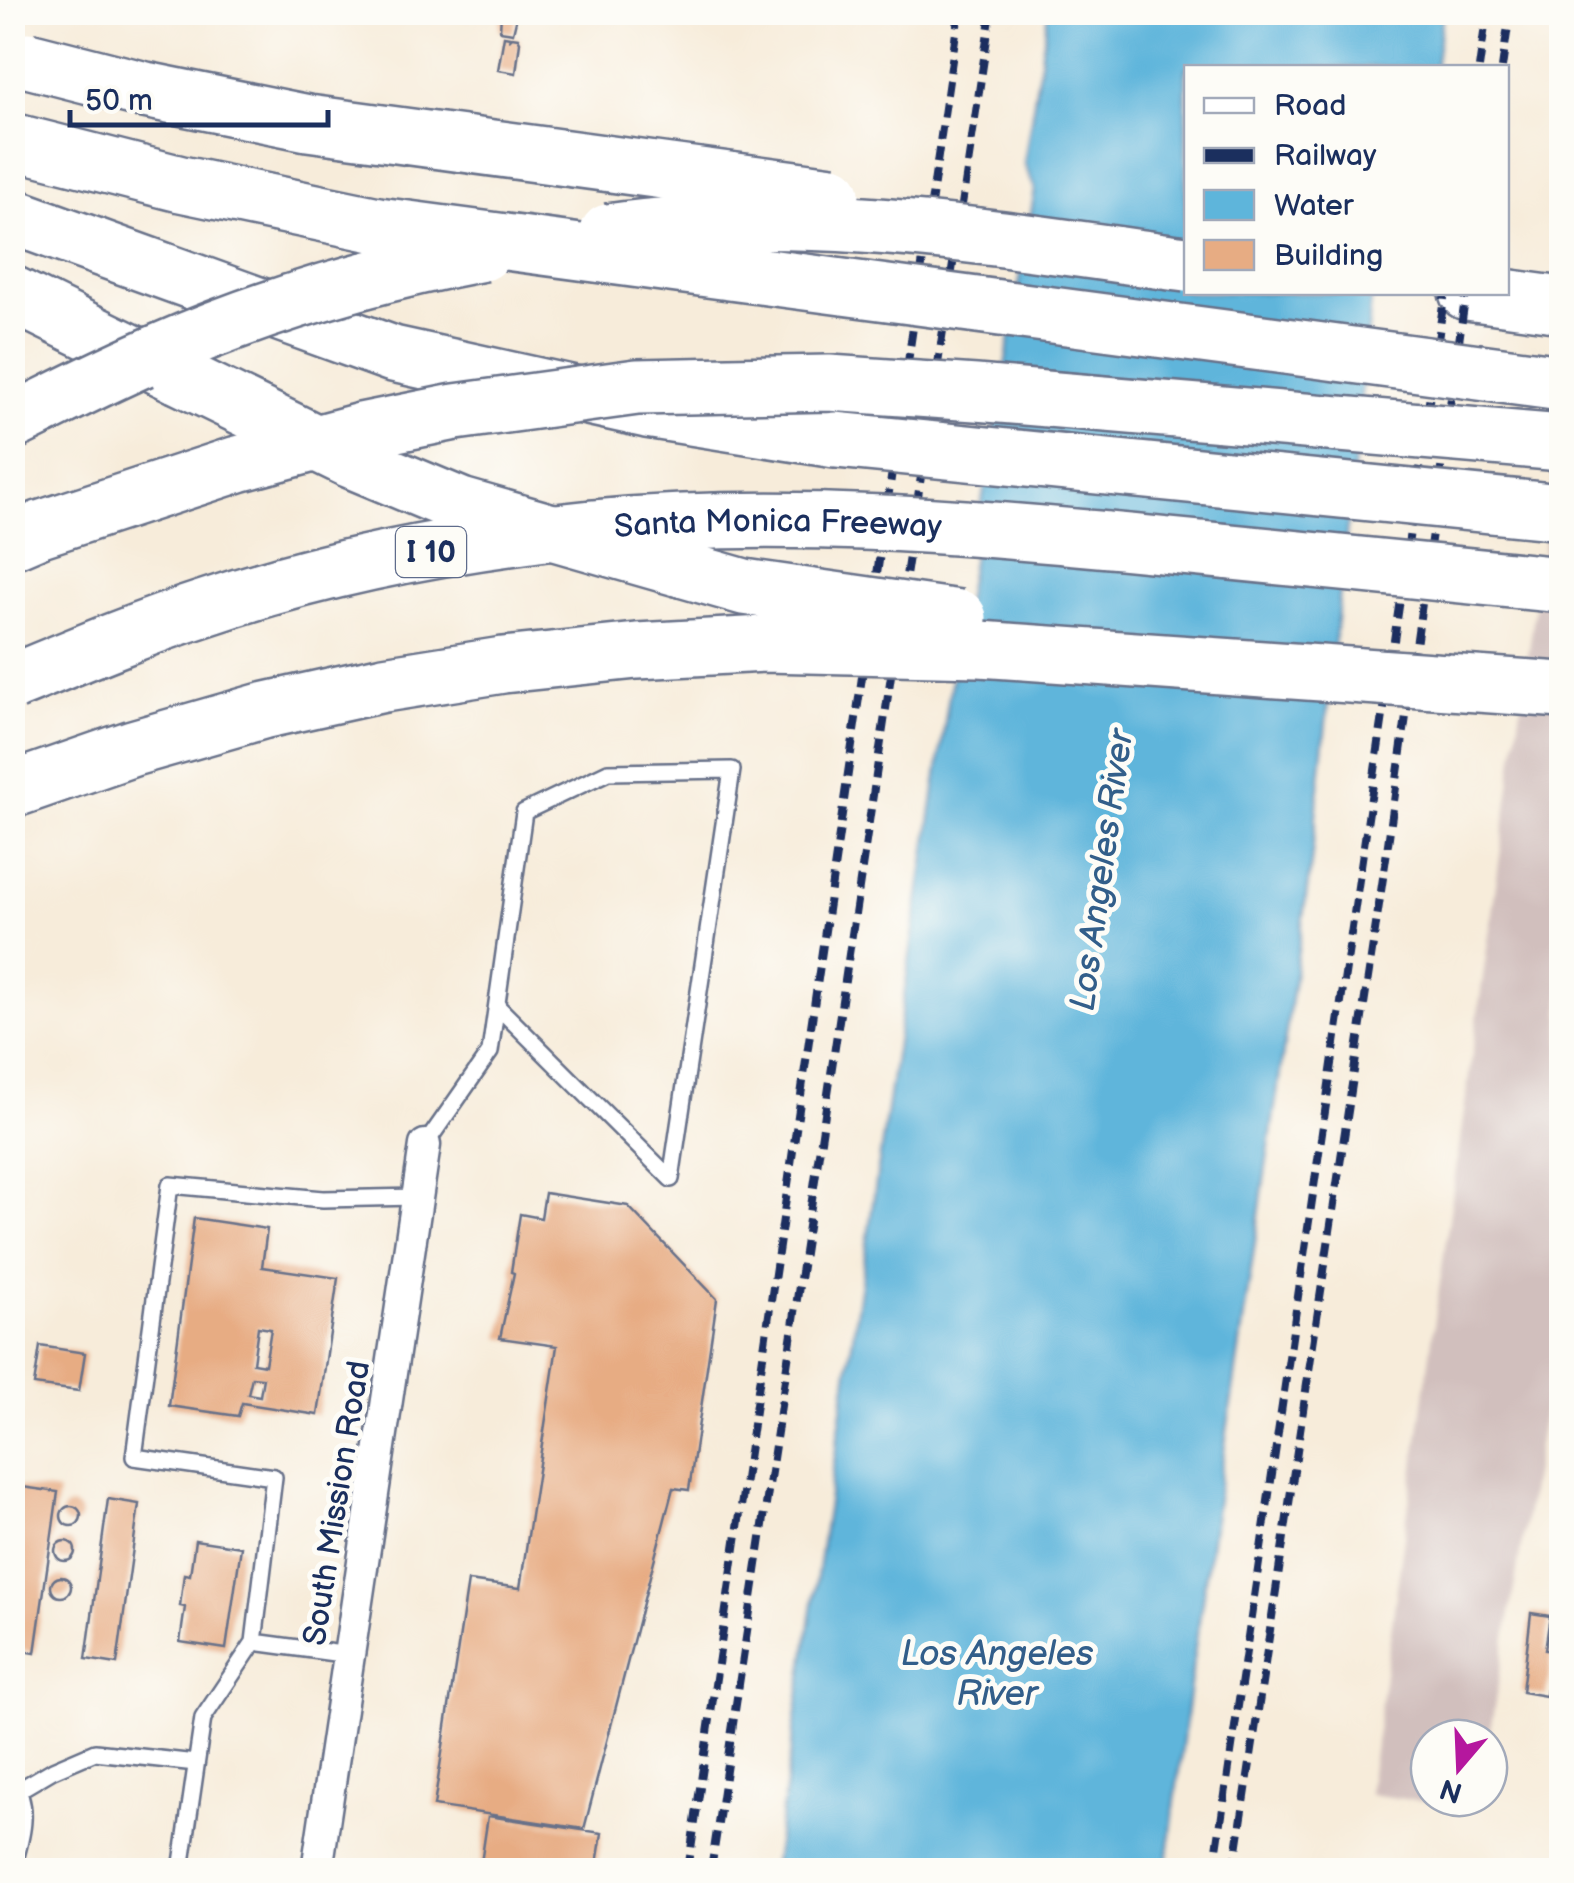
<svg xmlns="http://www.w3.org/2000/svg" width="1574" height="1883" font-family="'Balsamiq Sans',sans-serif">
<rect width="100%" height="100%" fill="#fdfcf7"/>
<filter id="ink" filterUnits="userSpaceOnUse"><feTurbulence type="fractalNoise" baseFrequency=".01" numOctaves="2"/><feDisplacementMap in="SourceGraphic" scale="20" xChannelSelector="R" yChannelSelector="G"/><feConvolveMatrix kernelMatrix="1 2 1 2 8 2 1 2 1" color-interpolation-filters="sRGB"/></filter>
<filter id="wash" filterUnits="userSpaceOnUse"><feTurbulence type="fractalNoise" baseFrequency=".0048" numOctaves="4" result="noise"/><feDisplacementMap in="SourceGraphic" scale="40" xChannelSelector="R" yChannelSelector="G"/><feGaussianBlur stdDeviation="2.25" result="paint"/><feColorMatrix in="noise" values="0 0 0 0 0 0 0 0 0 0 0 0 0 0 0 0 0 1.4 0 .05"/><feComposite in="paint" operator="in"/></filter>
<g filter="url(#wash)">
<rect width="100%" height="100%" fill="#f7ecda"/>
<!-- industrial -->
<path fill="#d1bfbd" d="M 1561,422 L 1561,1309 L 1489,1738 L 1429,1738 L 1429,1798 L 1479,1798 L 1477,1809 L 1368,1794 Z"/>
<!-- water -->
<path fill="#5eb5db" stroke="#3c729c" stroke-width="2.5" d="M 1048,13 L 1443,13 L 1435,67 L 1186,68 L 1186,292 L 1372,293 L 1311,863 L 1194,1655 L 1166,1870 L 773,1870 L 948,702 L 1035,189 L 1024,163 Z"/>
<g id="blocks">
<!-- building -->
<path fill="#e7ac83" fill-rule="evenodd" d="M 501,12 L 518,12 L 513,33 L 500,31 Z
M 504,36 L 510,37 L 509,40 L 512,37 L 518,38 L 520,42 L 516,73 L 498,70 Z
M 545,1193 L 628,1206 L 717,1299 L 689,1490 L 673,1488 L 584,1829 L 434,1806 L 468,1581 L 520,1588 L 557,1346 L 500,1338 L 514,1273 L 511,1272 L 520,1214 L 541,1218 Z
M 194,1218 L 267,1229 L 262,1267 L 338,1278 L 318,1415 L 242,1403 L 238,1416 L 169,1406 ZM 258,1327 L 271,1329 L 265,1365 L 253,1363 ZM 252,1377 L 263,1378 L 260,1396 L 248,1394 Z
M 40,1346 L 85,1353 L 79,1391 L 34,1385 Z
M 15,1486 L 58,1492 L 35,1653 L 12,1649 Z
M 108,1499 L 139,1504 L 117,1664 L 86,1659 Z
M61 1516a10 10 0 1 1 20 0a10 10 0 1 1-20 0Z
M 195,1540 L 241,1547 L 226,1649 L 180,1642 L 185,1607 L 180,1606 L 184,1574 L 190,1575 Z
M55 1551a10 10 0 1 1 20 0a10 10 0 1 1-20 0Z
M51 1587a10 10 0 1 1 20 0a10 10 0 1 1-20 0Z
M 1531,1613 L 1550,1616 L 1545,1650 L 1553,1651 L 1546,1696 L 1522,1692 Z
M 488,1816 L 602,1833 L 596,1870 L 480,1870 Z"/>
</g>
</g>
<g filter="url(#ink)">
<use href="#blocks" fill-opacity="0" stroke="#687189" stroke-width="2.5"/>
<g fill="none" stroke-linecap="round" stroke-linejoin="round">
<!-- service casing -->
<g stroke="#687189" stroke-width="20">
<path id="service" d="M 425,1145 L 490,1052 L 524,812 L 608,772 L 732,770 L 671,1179 L 497,1006
M 254,1642 L 349,1655
M 19,1790 L 53,1770 L 95,1752 L 196,1763
M 12,1870 C 20,1843 32,1807 13,1783
M 181,1870 L 203,1718 L 254,1642 L 274,1477 L 134,1457 L 170,1185 L 323,1199 L 417,1197"/>
</g>
<!-- minor casing -->
<g stroke="#687189" stroke-width="35">
<path id="minor" d="M 317,1870 L 425,1145"/>
</g>
<!-- motorway casing -->
<g stroke="#687189" stroke-width="60">
<path id="motorway" d="M 12,216 L 393,354 L 647,410 L 836,440
M 1467,292 L 1562,305
M 12,294 L 179,376"/>
</g>
<!-- service -->
<use href="#service" stroke="#fff" stroke-width="15"/>
<!-- minor -->
<use href="#minor" stroke="#fff" stroke-width="30"/>
<!-- motorway -->
<use href="#motorway" stroke="#fff" stroke-width="55"/>
<!-- rail -->
<path stroke="#1b2f5e" stroke-width="8" stroke-dasharray="15 8" stroke-linecap="butt" d="M 1479,68 L 1487,12
M 1502,68 L 1510,12
M 688,1870 L 959,12
M 711,1870 L 991,12
M 1214,1870 L 1445,292
M 1234,1870 L 1386,858 L 1466,292"/>
<!-- motorway-bridge casing -->
<g stroke="#687189" stroke-width="60" stroke-linecap="butt">
<g id="motorway-bridge">
<path d="M 28,60 L 145,90 L 308,123 L 832,194"/>
<path d="M 12,141 L 181,184 L 378,225 L 1562,383"/>
<path d="M 608,232 C 802,204 995,238 1186,264"/>
<path d="M 179,376 L 351,460 L 461,506 L 744,587 L 959,618"/>
<path d="M 12,422 C 61,398 109,373 159,352 C 262,307 373,274 483,253"/>
<path d="M 836,440 L 1562,512"/>
<path d="M 12,541 L 40,529 L 238,464 L 361,431 L 455,412 L 637,387 L 829,383 L 976,393 L 1562,443"/>
<path id="s1" d="M 13,682 C 76,656 140,629 205,608 C 328,566 462,541 592,528 C 782,510 971,526 1160,545 C 1294,558 1428,572 1562,585"/>
<path d="M 15,789 L 133,748 L 262,711 L 384,684 L 503,665 L 637,651 L 765,644 L 980,649 L 1562,690"/>
</g>
</g>
<!-- motorway-bridge -->
<use href="#motorway-bridge" stroke="#fff" stroke-width="55"/>
</g>
</g>
<g text-anchor="middle" stroke-width="10" stroke-linejoin="round" paint-order="stroke">
<!-- shield labels -->
<rect fill="#fdfcf7" stroke="#5f6c8c" stroke-width="2.5" x="396" y="527" width="70" height="50" rx="8"/>
<g font-size="30" font-weight="bold" fill="#1b2f5e">
<text x="431" y="562">I 10</text>
</g>
<!-- street labels -->
<g font-size="32" fill="#1b2f5e" stroke="#fdfcf7">
<text dy="11" stroke="none"><textPath href="#s1" startOffset="788">Santa Monica Freeway</textPath></text>
<text transform="translate(336 1503) rotate(-81)" y="11">South Mission Road</text>
</g>
<!-- water labels -->
<g font-size="35" font-style="italic" fill="#325e8a" stroke="#fdfcf7">
<text transform="translate(1101 870) rotate(-82)" y="12">Los Angeles River</text>
<text x="997" y="1665">Los Angeles<tspan x="997" dy="40">River</tspan></text>
</g>
</g>
<!-- margin -->
<rect width="1574" height="1883" fill="none" stroke="#fdfcf7" stroke-width="50"/>
<!-- legend -->
<rect x="1184" y="65" width="325" height="230" fill="#fdfcf7" stroke="#a3aaba" stroke-width="2.5"/>
<rect x="1204" y="98" width="50" height="15" fill="#ffffff" stroke="#a3aaba" stroke-width="2.5"/>
<text x="1274" y="115" font-size="30" fill="#1b2f5e">Road</text>
<rect x="1204" y="148" width="50" height="15" fill="#1b2f5e" stroke="#a3aaba" stroke-width="2.5"/>
<text x="1274" y="165" font-size="30" fill="#1b2f5e">Railway</text>
<rect x="1204" y="190" width="50" height="30" fill="#5eb5db" stroke="#a3aaba" stroke-width="2.5"/>
<text x="1274" y="215" font-size="30" fill="#1b2f5e">Water</text>
<rect x="1204" y="240" width="50" height="30" fill="#e7ac83" stroke="#a3aaba" stroke-width="2.5"/>
<text x="1274" y="265" font-size="30" fill="#1b2f5e">Building</text>
<!-- north arrow -->
<g transform="translate(1459 1768) rotate(199)"><circle r="48" fill="#fdfcf7" stroke="#a3aaba" stroke-width="2.5"/>
<path d="M0-8L18 38L0 25L-18 38Z" fill="#b5179e"/>
<text y="-15" font-size="28" font-weight="bold" text-anchor="middle" fill="#1b2f5e">N</text>
</g>
<!-- scale -->
<path d="M70 110v15h258v-15" fill="none" stroke="#1b2f5e" stroke-width="5"/>
<text x="85" y="110" font-size="30" fill="#1b2f5e" stroke="#fdfcf7" stroke-width="8" paint-order="stroke">50 m</text>
</svg>
